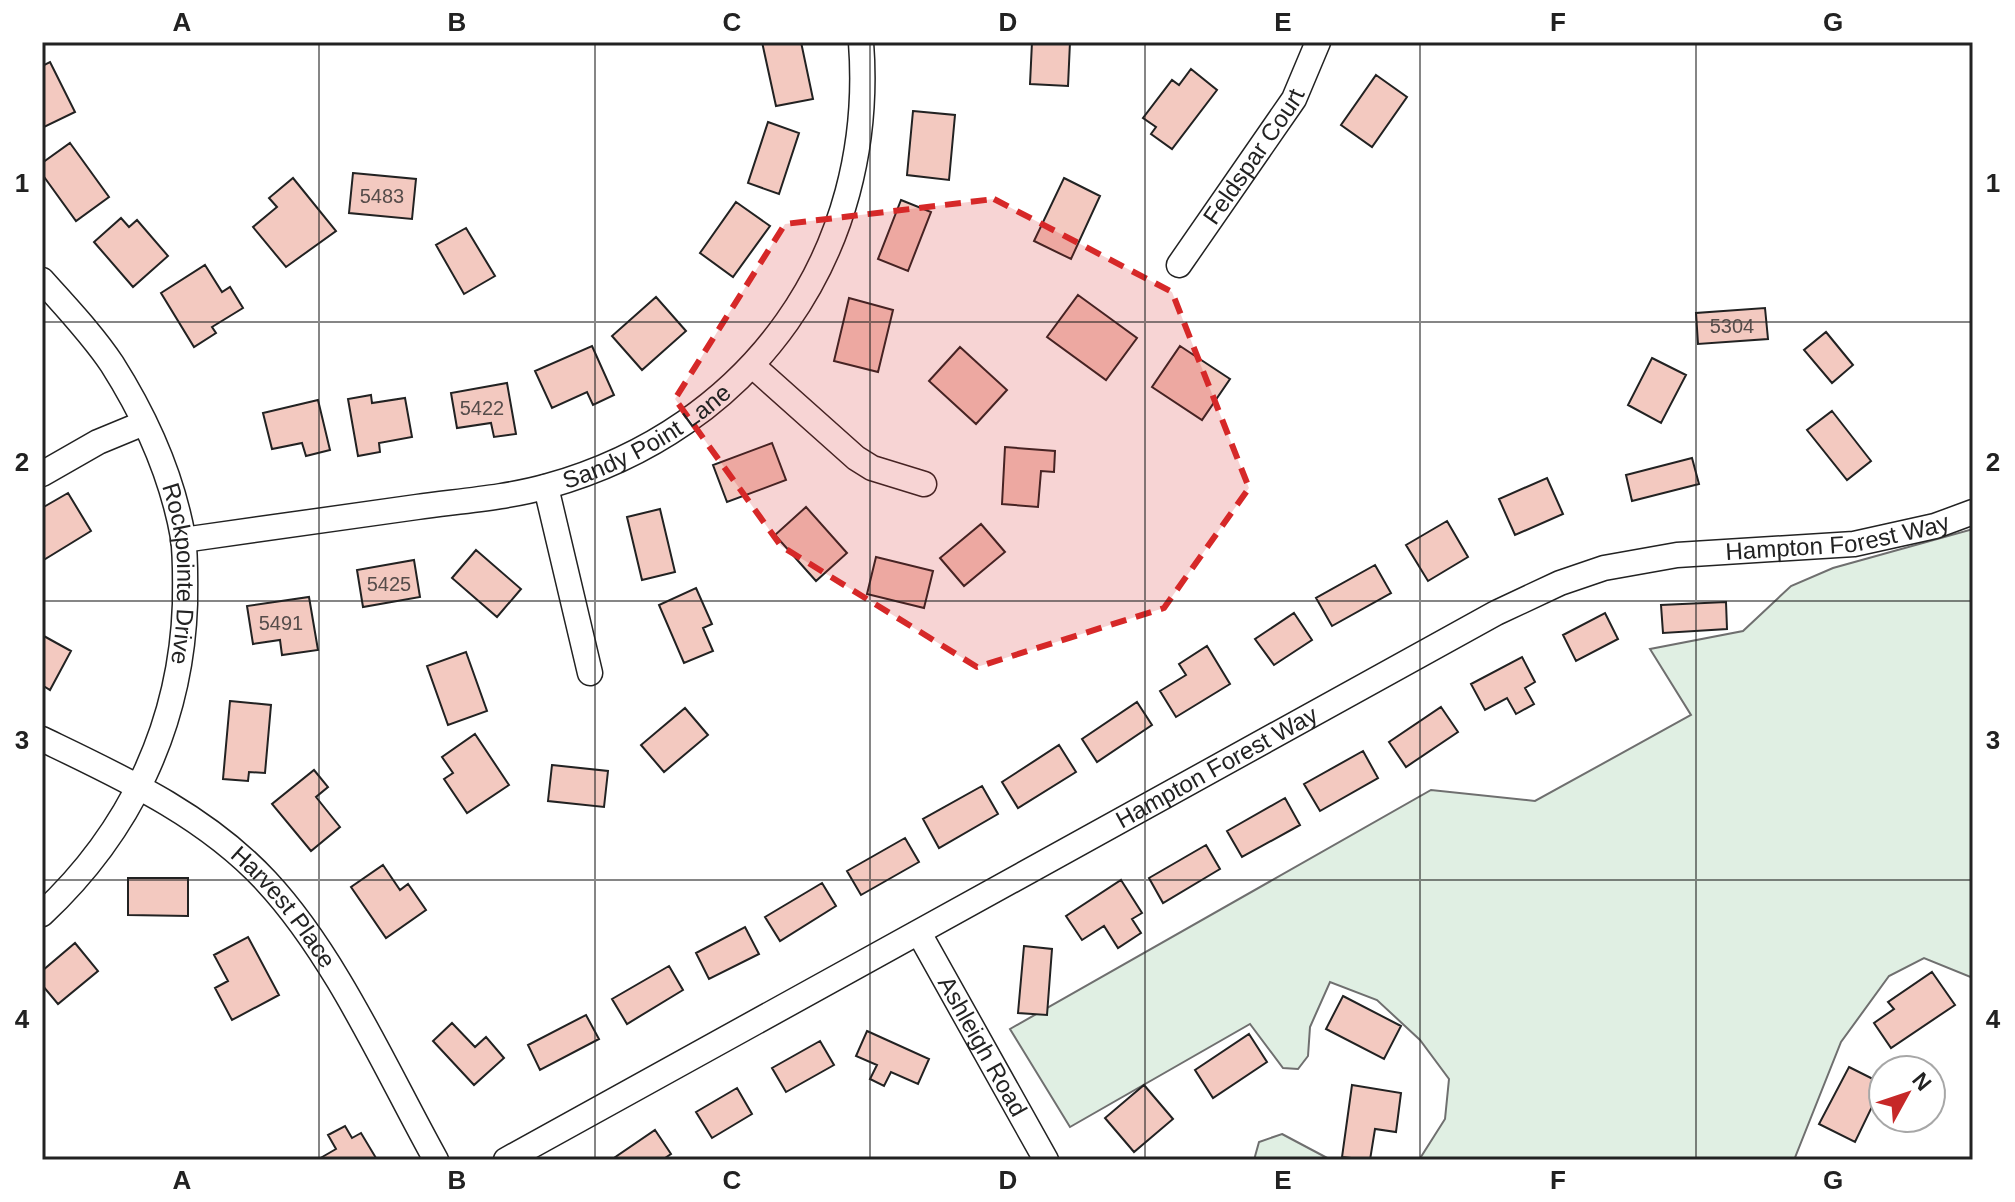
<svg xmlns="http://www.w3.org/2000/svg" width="2015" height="1202" font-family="Helvetica,sans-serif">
<rect width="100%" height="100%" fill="#fff"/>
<!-- green -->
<path fill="#e0efe3" stroke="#6f6f6f" stroke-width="2" d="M 1973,529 L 1973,978 L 1924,958 L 1889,976 L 1841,1042 L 1794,1160 L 1419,1160 L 1445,1119 L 1449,1079 L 1420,1040 L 1377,1000 L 1330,982 L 1310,1027 L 1308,1056 L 1298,1069 L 1283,1068 L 1250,1024 L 1070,1127 L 1010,1029 L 1431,790 L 1535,801 L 1691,715 L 1650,649 L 1743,631 L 1791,586 L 1833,568 Z
M 1282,1134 L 1331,1160 L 1254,1160 L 1259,1142 Z"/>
<!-- building -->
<path fill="#f3c9c0" stroke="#222" stroke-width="2" d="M 762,42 L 801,42 L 813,99 L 776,106 Z
M 1032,42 L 1070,42 L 1068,86 L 1030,84 Z
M 50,62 L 75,112 L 42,128 L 42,66 Z
M 1191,69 L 1217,90 L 1172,149 L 1151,134 L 1156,127 L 1143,118 L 1172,80 L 1179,85 Z
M 1376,75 L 1407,97 L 1372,147 L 1341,125 Z
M 913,111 L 955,115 L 949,180 L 907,175 Z
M 768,122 L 799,133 L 779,194 L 748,183 Z
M 70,143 L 109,197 L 76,221 L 42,174 L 42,163 Z
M 353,173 L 416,179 L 412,219 L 349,213 Z
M 293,178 L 336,231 L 286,267 L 253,227 L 277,207 L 269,198 Z
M 1064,178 L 1100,196 L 1071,259 L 1034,241 Z
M 901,200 L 931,212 L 908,271 L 878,259 Z
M 736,202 L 770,226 L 733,277 L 700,253 Z
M 121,218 L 129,227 L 137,220 L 168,256 L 133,287 L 94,242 Z
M 466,228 L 495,276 L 464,294 L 436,245 Z
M 205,265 L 222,292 L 230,287 L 243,308 L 212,327 L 216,333 L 194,347 L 161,293 Z
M 1078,295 L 1137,338 L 1106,380 L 1047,337 Z
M 656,297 L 686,331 L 642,370 L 612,336 Z
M 849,298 L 893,310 L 878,372 L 834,361 Z
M 1765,308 L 1768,339 L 1698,344 L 1696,313 Z
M 1826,332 L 1853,365 L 1832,383 L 1804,350 Z
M 592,346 L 614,395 L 593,405 L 587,392 L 552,408 L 535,371 Z
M 1180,346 L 1230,379 L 1202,420 L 1152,387 Z
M 960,347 L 1007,390 L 976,424 L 929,381 Z
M 1652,358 L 1686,375 L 1661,423 L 1628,405 Z
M 507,383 L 516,434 L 494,437 L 491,423 L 457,428 L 451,393 Z
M 371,395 L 372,403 L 405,398 L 412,437 L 379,443 L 380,452 L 358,456 L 348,399 Z
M 318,400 L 330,450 L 306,456 L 302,443 L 272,449 L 263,413 Z
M 1832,411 L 1871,461 L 1847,480 L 1807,430 Z
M 772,443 L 786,480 L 727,502 L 713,465 Z
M 1005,447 L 1055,451 L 1054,472 L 1041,471 L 1038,507 L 1002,504 Z
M 1692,458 L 1699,484 L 1632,501 L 1626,475 Z
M 1547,478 L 1563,514 L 1515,535 L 1499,499 Z
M 68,493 L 91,531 L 42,561 L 42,508 Z
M 806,507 L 847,553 L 816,581 L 775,535 Z
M 660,509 L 675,572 L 642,580 L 627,517 Z
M 1447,521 L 1468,557 L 1428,581 L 1406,545 Z
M 981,524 L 1005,552 L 964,586 L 940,558 Z
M 476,550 L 521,589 L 497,617 L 452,578 Z
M 876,557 L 933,571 L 924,608 L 867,594 Z
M 414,560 L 420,597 L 363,607 L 357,570 Z
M 1375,565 L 1391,593 L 1332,626 L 1316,598 Z
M 696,588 L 712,624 L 703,628 L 713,651 L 684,663 L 659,605 Z
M 309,597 L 318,650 L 282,655 L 280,640 L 253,644 L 247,606 Z
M 1726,602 L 1727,629 L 1663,633 L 1661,605 Z
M 1294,613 L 1312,640 L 1274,665 L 1255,639 Z
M 1605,613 L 1618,639 L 1576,661 L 1563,635 Z
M 42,635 L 71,651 L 50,690 L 42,685 Z
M 1207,646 L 1230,684 L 1176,717 L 1160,691 L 1186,675 L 1179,664 Z
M 466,652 L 487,711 L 448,725 L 427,666 Z
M 1522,657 L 1535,682 L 1525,688 L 1534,704 L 1516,714 L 1507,698 L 1485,710 L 1471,684 Z
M 230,701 L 271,705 L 265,773 L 249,772 L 248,781 L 223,779 Z
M 1137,702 L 1152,725 L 1097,762 L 1082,739 Z
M 1441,707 L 1458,732 L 1406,767 L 1389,742 Z
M 685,708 L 708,735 L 664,772 L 641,745 Z
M 475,734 L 509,785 L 467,813 L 444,779 L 453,773 L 442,757 Z
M 1059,745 L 1076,772 L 1018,808 L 1002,782 Z
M 1363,751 L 1378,778 L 1320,811 L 1304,784 Z
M 552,765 L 608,771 L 604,807 L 548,801 Z
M 314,770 L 328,787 L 316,797 L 340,827 L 311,851 L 272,804 Z
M 982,786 L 998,814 L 939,848 L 923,819 Z
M 1285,798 L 1300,825 L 1242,857 L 1227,831 Z
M 905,838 L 919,862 L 861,895 L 847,871 Z
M 1206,845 L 1220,869 L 1163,903 L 1149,878 Z
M 383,865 L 400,890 L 408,884 L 426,910 L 386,938 L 351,887 Z
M 128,878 L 188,878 L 188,916 L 128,915 Z
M 1121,880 L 1142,913 L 1132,919 L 1141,933 L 1118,948 L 1104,926 L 1082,940 L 1066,916 Z
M 822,883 L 836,906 L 780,941 L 765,917 Z
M 745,927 L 759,954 L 709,979 L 696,953 Z
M 248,937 L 279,995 L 232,1020 L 215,988 L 228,981 L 214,955 Z
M 75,943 L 98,971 L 58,1004 L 42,985 L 42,971 Z
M 1024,946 L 1052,949 L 1047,1015 L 1018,1013 Z
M 669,966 L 683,990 L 627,1024 L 612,999 Z
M 1932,972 L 1955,1005 L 1891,1048 L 1874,1023 L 1894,1009 L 1888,1002 Z
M 1343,996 L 1401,1026 L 1384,1059 L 1326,1029 Z
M 586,1015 L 599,1039 L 540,1070 L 528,1045 Z
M 452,1023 L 475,1047 L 486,1037 L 504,1058 L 474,1085 L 433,1041 Z
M 867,1031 L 929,1059 L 918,1084 L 891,1072 L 884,1086 L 870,1079 L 877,1065 L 856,1056 Z
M 1249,1034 L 1267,1062 L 1213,1098 L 1195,1070 Z
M 820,1041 L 834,1065 L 786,1092 L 772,1068 Z
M 1849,1067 L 1883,1084 L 1855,1142 L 1819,1124 Z
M 1144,1085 L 1173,1119 L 1134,1152 L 1105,1118 Z
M 1352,1085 L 1401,1093 L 1396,1132 L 1375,1129 L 1370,1160 L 1342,1157 Z
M 737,1088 L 752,1114 L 712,1138 L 696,1112 Z
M 345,1126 L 352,1138 L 361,1133 L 376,1158 L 317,1160 L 336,1149 L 328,1135 Z
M 655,1130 L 671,1154 L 662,1160 L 611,1160 Z"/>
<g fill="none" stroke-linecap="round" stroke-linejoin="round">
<!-- minor casing -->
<g stroke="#222" stroke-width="27">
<g id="minor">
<path id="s1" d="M 1179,265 L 1294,99 L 1318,42"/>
<path id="s2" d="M 42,280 C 66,307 92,334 112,364 C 145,416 172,476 183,537 C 186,559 185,582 185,604 C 181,725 130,832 42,914"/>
<path d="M 753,366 L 856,458 L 872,468 L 924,484"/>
<path d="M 42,474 L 98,442 L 144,423"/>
<path d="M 546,487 L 590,673"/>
<path id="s3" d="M 183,540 C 261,529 339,518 417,507 C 460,501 506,498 548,486 C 752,429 877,253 861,42"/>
<path id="s4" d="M 42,739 C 121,777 205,815 266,881 C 336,956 386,1070 436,1160"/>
<path id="s5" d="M 919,933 L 1046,1160"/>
<path id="s6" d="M 506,1160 L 1496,613 L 1560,583 L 1604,568 L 1677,555 L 1854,544 L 1935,526 L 1973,512"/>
</g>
</g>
<!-- minor -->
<use href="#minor" stroke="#fff" stroke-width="24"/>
</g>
<!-- marked area -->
<path fill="#d62828" fill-opacity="0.2" stroke="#d62828" stroke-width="6" stroke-dasharray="16 10" stroke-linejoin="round" d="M 994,199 L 1172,292 L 1249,488 L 1164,608 L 977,667 L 781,546 L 675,399 L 785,224 Z"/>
<!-- grid -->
<path fill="none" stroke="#222" stroke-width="2" stroke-opacity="0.55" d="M 319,42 L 319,1160M 595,42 L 595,1160M 870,42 L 870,1160M 1145,42 L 1145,1160M 1420,42 L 1420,1160M 1696,42 L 1696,1160M 42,322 L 1973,322M 42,601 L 1973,601M 42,880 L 1973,880"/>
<g text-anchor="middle" stroke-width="6" stroke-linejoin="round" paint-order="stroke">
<!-- number labels -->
<g font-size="20" fill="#564c4a">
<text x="382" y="203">5483</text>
<text x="1732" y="333">5304</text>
<text x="482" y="415">5422</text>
<text x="389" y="591">5425</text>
<text x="281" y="630">5491</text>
</g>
<!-- street labels -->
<g font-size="24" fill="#222" stroke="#fff">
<text dy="8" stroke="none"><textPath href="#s1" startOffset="132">Feldspar Court</textPath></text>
<text dy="8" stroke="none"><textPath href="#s3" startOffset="480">Sandy Point Lane</textPath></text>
<text dy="8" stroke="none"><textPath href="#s6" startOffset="1484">Hampton Forest Way</textPath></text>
<text dy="8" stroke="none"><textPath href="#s2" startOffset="334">Rockpointe Drive</textPath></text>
<text dy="8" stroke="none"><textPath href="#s6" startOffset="812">Hampton Forest Way</textPath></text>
<text dy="8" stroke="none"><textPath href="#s4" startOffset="298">Harvest Place</textPath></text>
<text dy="8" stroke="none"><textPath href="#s5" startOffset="130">Ashleigh Road</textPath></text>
</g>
</g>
<!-- border -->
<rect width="2015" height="1202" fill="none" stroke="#ffffff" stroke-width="88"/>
<!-- north arrow -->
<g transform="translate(1907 1094) rotate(50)"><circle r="38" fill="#ffffff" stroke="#a7a7a7" stroke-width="2"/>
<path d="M0-6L14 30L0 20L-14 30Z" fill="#c62828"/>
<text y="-12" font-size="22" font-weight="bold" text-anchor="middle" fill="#222222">N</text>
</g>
<rect x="44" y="44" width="1927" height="1114" fill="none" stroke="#222" stroke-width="3"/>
<g font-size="26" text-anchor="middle" font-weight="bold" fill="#222">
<text x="182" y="31">A</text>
<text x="457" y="31">B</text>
<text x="732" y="31">C</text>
<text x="1008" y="31">D</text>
<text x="1283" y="31">E</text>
<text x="1558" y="31">F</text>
<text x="1833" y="31">G</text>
<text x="22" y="192">1</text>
<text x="1993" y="192">1</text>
<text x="22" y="471">2</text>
<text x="1993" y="471">2</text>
<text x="22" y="749">3</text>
<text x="1993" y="749">3</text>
<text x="22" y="1028">4</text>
<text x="1993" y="1028">4</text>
<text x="182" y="1189">A</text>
<text x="457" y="1189">B</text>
<text x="732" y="1189">C</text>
<text x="1008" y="1189">D</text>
<text x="1283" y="1189">E</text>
<text x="1558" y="1189">F</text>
<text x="1833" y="1189">G</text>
</g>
</svg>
